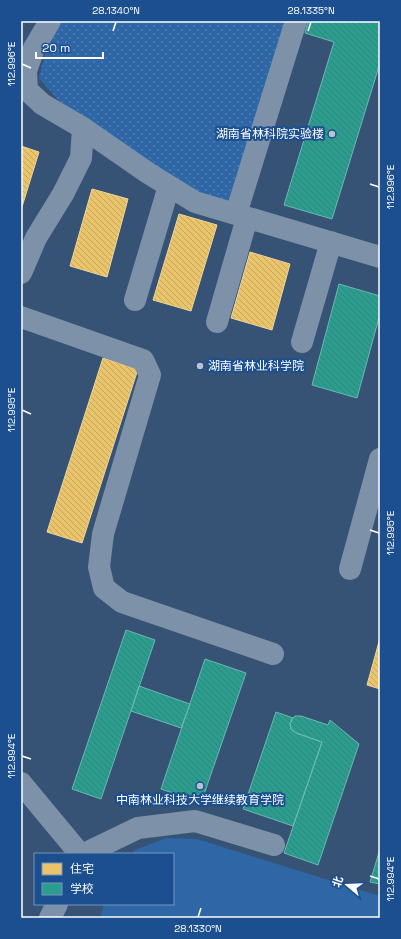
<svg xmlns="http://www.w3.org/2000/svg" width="401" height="939" font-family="'Space Grotesk','Noto Sans SC',sans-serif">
<defs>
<pattern id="green-dots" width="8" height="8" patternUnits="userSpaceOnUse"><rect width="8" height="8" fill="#2f66a5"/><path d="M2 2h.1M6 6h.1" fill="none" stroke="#4e7db2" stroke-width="1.8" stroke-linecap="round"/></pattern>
<pattern id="homes-back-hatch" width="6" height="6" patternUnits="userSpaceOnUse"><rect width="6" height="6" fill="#e9c46a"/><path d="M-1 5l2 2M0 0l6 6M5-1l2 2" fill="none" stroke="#c2a662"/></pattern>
<pattern id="schools-back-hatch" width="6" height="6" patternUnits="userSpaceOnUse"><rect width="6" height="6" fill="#2a9d8f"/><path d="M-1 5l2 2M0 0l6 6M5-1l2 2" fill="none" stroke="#368178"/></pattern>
</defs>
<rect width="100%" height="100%" fill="#365274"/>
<!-- green -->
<path fill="url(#green-dots)" d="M 59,21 L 289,21 L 231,206 L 191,193 L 58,100 L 39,78 L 45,54 Z"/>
<!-- pitch -->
<path fill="#2f66a5" d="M 166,838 L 197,839 L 380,896 L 380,918 L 100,918 L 104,904 L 173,904 L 173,854 L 132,854 L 135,850 Z"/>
<!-- homes -->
<path fill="url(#homes-back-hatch)" stroke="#f0d697" d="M 21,146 L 39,152 L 21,210 Z
M 92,189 L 128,199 L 107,277 L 70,266 Z
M 179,214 L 217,225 L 191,311 L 153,300 Z
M 250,252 L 290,264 L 272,330 L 231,318 Z
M 103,358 L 138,369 L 82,543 L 47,532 Z
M 380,638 L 380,689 L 367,685 Z"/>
<!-- schools -->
<path fill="url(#schools-back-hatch)" stroke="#6abab1" d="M 308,21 L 380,21 L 380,63 L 332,219 L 284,205 L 334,42 L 305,33 Z
M 339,284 L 380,296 L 380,314 L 357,398 L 312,385 Z
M 126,630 L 155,640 L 101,799 L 72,789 Z
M 205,659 L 246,673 L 201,803 L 161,789 Z
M 139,686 L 190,704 L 181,728 L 131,711 Z
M 276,712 L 293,718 L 290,724 L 291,729 L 296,733 L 322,742 L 293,826 L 243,809 Z
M 295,716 L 301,716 L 328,725 L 330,720 L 359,744 L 318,865 L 284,853 L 322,742 L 296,733 L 291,729 L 290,724 L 292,719 Z
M 380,849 L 380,884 L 370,882 Z"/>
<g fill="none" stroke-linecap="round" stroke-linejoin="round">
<!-- minor -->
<path stroke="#7d92a8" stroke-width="22" d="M 50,21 L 34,48 L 26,71 L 27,90 L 42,104 L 83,128 L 148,173 L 195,202 L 380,257
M 236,214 L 296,21
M 21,273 L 36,238 L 63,194 L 81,158 L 83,128
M 135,300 L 169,186
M 21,317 L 143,360 L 150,375 L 103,534 L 99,567 L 104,588 L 122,602 L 273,654
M 217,322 L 247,218
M 302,342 L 331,242
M 350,569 L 380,459
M 21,783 L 80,854
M 84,854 L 138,828 L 195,821 L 274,845
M 50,918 L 57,904"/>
</g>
<!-- ticks -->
<path fill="none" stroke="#fff" stroke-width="1.5" d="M 113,31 L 116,22M 308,31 L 311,22M 22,64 L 31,68M 370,184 L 379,187M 22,410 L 31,414M 370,530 L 379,533M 22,756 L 31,759M 370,876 L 379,879M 198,917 L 201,908"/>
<!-- markers -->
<g fill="#b9c2ce" stroke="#1b4f8f" stroke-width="1.5">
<circle cx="332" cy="134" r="4"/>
<circle cx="200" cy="366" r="4"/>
<circle cx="200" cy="786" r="4"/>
</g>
<g text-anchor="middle" stroke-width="4" stroke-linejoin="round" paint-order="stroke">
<!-- poi labels -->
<g font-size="12" fill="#fff" stroke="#1b4f8f" text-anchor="end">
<text x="324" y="138">湖南省林科院实验楼</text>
<text x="208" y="370" text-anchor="start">湖南省林业科学院</text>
<text x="200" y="804" text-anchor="middle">中南林业科技大学继续教育学院</text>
</g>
</g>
<!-- border -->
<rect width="401" height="939" fill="none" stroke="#1b4f8f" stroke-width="44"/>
<!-- legend -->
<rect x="34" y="853" width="140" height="52" fill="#1b4f8f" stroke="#7695bc"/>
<rect x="42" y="863" width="20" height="12" fill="#e9c46a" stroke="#7695bc"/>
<text x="70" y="873" font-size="12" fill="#ffffff">住宅</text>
<rect x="42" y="883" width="20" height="12" fill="#2a9d8f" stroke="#7695bc"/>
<text x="70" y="893" font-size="12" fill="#ffffff">学校</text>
<!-- north arrow -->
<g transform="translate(347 885) rotate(289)" stroke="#1b4f8f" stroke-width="3" paint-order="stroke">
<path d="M0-3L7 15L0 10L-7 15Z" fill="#ffffff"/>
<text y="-6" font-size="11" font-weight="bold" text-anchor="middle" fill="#ffffff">北</text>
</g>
<!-- scale -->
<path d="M36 52v6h67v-6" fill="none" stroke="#ffffff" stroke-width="2"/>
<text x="42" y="52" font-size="12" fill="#ffffff" stroke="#1b4f8f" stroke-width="3" paint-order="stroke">20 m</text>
<rect x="22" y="22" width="357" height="895" fill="none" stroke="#fff" stroke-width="1.5"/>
<g font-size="10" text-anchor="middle" fill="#fff">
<text x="116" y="14">28.1340°N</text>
<text x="311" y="14">28.1335°N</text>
<text transform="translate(11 64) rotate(-90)" y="4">112.996°E</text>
<text transform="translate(390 187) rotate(-90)" y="4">112.996°E</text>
<text transform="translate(11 410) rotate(-90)" y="4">112.995°E</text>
<text transform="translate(390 533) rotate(-90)" y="4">112.995°E</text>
<text transform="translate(11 756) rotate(-90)" y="4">112.994°E</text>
<text transform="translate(390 879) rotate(-90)" y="4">112.994°E</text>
<text x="198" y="932">28.1330°N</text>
</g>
</svg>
